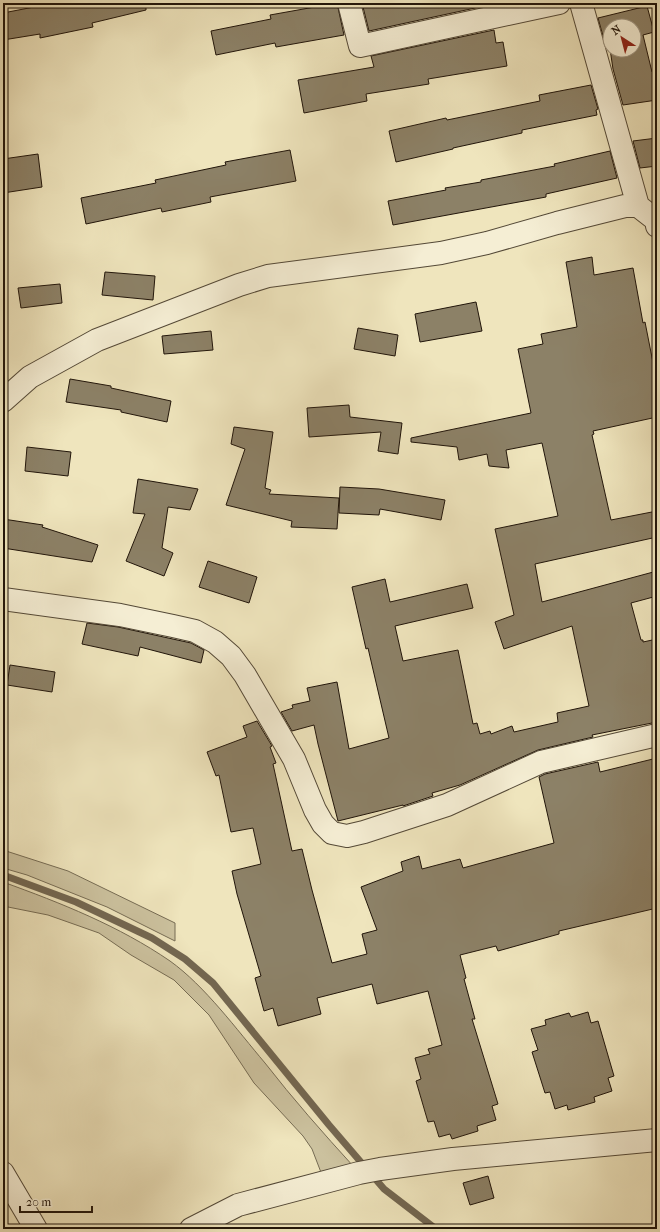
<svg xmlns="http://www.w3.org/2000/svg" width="660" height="1232" font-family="'IM FELL French Canon',serif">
<rect width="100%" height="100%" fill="#efe5bd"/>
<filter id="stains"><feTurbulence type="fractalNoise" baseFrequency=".005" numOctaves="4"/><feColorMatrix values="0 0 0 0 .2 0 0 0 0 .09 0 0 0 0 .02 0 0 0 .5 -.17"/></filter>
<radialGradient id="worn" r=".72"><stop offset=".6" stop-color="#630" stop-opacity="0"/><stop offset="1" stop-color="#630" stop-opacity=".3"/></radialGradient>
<!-- green -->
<path fill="#ccc29f" stroke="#766c54" d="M 3,850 L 68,871 L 175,923 L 175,941 L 107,907 L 27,875 L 3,868 Z
M 3,882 C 61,903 119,926 170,961 C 205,986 237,1030 265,1063 C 293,1099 323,1133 354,1167 L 322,1175 L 312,1149 L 303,1136 L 254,1083 L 209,1015 L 174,980 L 131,955 L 99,933 L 48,915 L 3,906 Z"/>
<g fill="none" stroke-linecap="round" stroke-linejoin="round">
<!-- stream -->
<path stroke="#736751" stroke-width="7" d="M 3,875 L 76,902 L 152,938 L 185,959 L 213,983 L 329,1125 L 384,1189 L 436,1229"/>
</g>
<!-- building -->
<path fill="#8c8167" stroke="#21150a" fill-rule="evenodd" d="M 48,3 L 146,3 L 146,10 L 92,23 L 93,27 L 40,38 L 40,34 L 3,40 L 3,13 L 34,7 L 34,6 Z
M 337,3 L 344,35 L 276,47 L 275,43 L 216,55 L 211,31 L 271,19 L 270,15 Z
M 362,3 L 488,3 L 489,5 L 369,31 Z
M 647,6 L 654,32 L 643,35 L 652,72 L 657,71 L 657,100 L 623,105 L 613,69 L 609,42 L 605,43 L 598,18 ZM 610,26 L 634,26 L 634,50 L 610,50 Z
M 494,30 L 496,43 L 503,42 L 507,66 L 428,79 L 429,84 L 366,94 L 367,101 L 304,113 L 298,80 L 374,67 L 371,56 Z
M 591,85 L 598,109 L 596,110 L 597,115 L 522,130 L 522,133 L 453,148 L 453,149 L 396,162 L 389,131 L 446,118 L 447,120 L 540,101 L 539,95 Z
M 657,138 L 657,166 L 640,168 L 633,141 Z
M 290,150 L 296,181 L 210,197 L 211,202 L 162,212 L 161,208 L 86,224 L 81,198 L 156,183 L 155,180 L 226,165 L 225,162 Z
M 610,151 L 617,178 L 546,194 L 546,197 L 393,225 L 388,201 L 446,190 L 445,188 L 481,182 L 481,180 L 555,166 L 554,164 Z
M 38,154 L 42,187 L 3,193 L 3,159 Z
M 592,257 L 594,275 L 633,268 L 643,323 L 645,322 L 657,383 L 657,417 L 593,431 L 594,434 L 592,435 L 611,520 L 657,511 L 657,537 L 535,564 L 542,602 L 657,571 L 657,596 L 631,603 L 641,640 L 643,640 L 643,642 L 657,639 L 657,722 L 592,735 L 593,737 L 538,750 L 460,785 L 432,793 L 433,796 L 403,806 L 403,805 L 338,821 L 318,744 L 314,725 L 292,731 L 281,712 L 293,708 L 292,705 L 310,701 L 307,688 L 337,682 L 349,749 L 389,738 L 368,648 L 366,649 L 352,587 L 385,579 L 390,602 L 467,584 L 473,608 L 395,626 L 403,661 L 458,650 L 473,724 L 477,723 L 480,734 L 490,731 L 491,734 L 512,726 L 514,732 L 558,722 L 557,713 L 589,706 L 572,626 L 504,649 L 495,622 L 514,615 L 495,529 L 558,516 L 542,443 L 506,450 L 509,468 L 489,466 L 487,454 L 459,460 L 457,447 L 411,442 L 411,438 L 531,413 L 518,349 L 543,344 L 541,334 L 577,327 L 566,262 Z
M 105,272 L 155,276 L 153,300 L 102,295 Z
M 60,284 L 62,303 L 21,308 L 18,288 Z
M 476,302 L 482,331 L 420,342 L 415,314 Z
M 358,328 L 398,335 L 395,356 L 354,349 Z
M 211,331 L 213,350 L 164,354 L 162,336 Z
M 70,379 L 111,386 L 111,388 L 171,401 L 167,422 L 121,412 L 121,410 L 66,402 Z
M 349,405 L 350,417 L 402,423 L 398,454 L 378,451 L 381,432 L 309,437 L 307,408 Z
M 234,427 L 273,432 L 265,488 L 271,490 L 269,494 L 339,498 L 337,529 L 291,527 L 292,521 L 226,505 L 245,449 L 231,444 Z
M 27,447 L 71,452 L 68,476 L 25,471 Z
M 138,479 L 198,489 L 190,510 L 168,507 L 162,548 L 173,553 L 164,576 L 126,561 L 145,514 L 133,513 Z
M 340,487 L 379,489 L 445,500 L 441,520 L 380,509 L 379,515 L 339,513 Z
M 3,519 L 43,525 L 42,527 L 98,545 L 92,562 L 3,548 Z
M 208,561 L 257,577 L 249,603 L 199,587 Z
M 87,623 L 118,627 L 191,643 L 204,650 L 201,663 L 140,647 L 138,656 L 82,644 Z
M 10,665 L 55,672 L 52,692 L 7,685 Z
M 257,721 L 272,746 L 270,747 L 276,763 L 273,764 L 292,851 L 302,849 L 312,890 L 332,963 L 367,954 L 362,934 L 377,930 L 361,887 L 403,871 L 401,862 L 419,856 L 422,869 L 460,859 L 463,868 L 554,843 L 539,777 L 545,774 L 598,762 L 600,772 L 657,758 L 657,908 L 559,931 L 559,934 L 498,951 L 496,946 L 460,955 L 466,978 L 464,979 L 475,1019 L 472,1019 L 498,1104 L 492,1106 L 496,1120 L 477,1126 L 478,1131 L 452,1139 L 450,1134 L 439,1137 L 434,1121 L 428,1122 L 416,1081 L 421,1079 L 415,1058 L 430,1054 L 428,1049 L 442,1045 L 428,991 L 377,1004 L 372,984 L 317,998 L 321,1014 L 278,1026 L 273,1008 L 264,1011 L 255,978 L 261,976 L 237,894 L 232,871 L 261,864 L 253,828 L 231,832 L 219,775 L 216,776 L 207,752 L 247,737 L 243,726 Z
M 588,1012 L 591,1023 L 598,1021 L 607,1052 L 614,1076 L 608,1078 L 612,1091 L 594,1097 L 595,1102 L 568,1110 L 567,1105 L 555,1109 L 550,1092 L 545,1093 L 532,1052 L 538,1050 L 531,1029 L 546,1025 L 545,1020 L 569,1013 L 571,1017 Z
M 488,1176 L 494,1198 L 470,1205 L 463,1183 Z"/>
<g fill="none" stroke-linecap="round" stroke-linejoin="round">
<!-- minor casing -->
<g stroke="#544937" stroke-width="24">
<path id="minor" d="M 349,3 L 360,46 L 559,3
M 581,3 L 638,206
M 3,401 L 30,377 L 97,340 L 239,285 L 268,276 L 441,253 L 487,243 L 557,223 L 625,206 L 638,206 L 656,220 L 657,226
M 3,599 L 120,615 L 173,626 L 195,631 L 215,642 L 231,656 L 245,675 L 294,759 L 315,810 L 323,824 L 332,833 L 347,836 L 364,832 L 447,805 L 541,762 L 657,735
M 3,1173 L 36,1229
M 191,1229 L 238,1205 L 359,1173 L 380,1169 L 453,1159 L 657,1140"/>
</g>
<!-- minor -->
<use href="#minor" stroke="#f5eed4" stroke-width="22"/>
</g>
<!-- margin -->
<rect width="660" height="1232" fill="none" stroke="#efe5bd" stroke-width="16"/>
<rect x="4" y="4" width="652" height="1224" fill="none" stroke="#21150a" stroke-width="2"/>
<rect x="8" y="8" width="644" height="1216" fill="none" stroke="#21150a"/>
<!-- north arrow -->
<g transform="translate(622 38) rotate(324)"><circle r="19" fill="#f5eed4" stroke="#a09783"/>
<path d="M0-3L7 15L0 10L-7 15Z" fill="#8f2418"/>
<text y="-6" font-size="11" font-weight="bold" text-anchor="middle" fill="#21150a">N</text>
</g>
<!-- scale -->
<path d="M20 1206v6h72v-6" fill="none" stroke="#21150a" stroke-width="2"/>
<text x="26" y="1206" font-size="12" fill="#21150a" stroke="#f5eed4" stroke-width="3" paint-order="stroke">20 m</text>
<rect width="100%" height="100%" filter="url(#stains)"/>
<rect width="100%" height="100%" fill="url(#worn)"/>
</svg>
